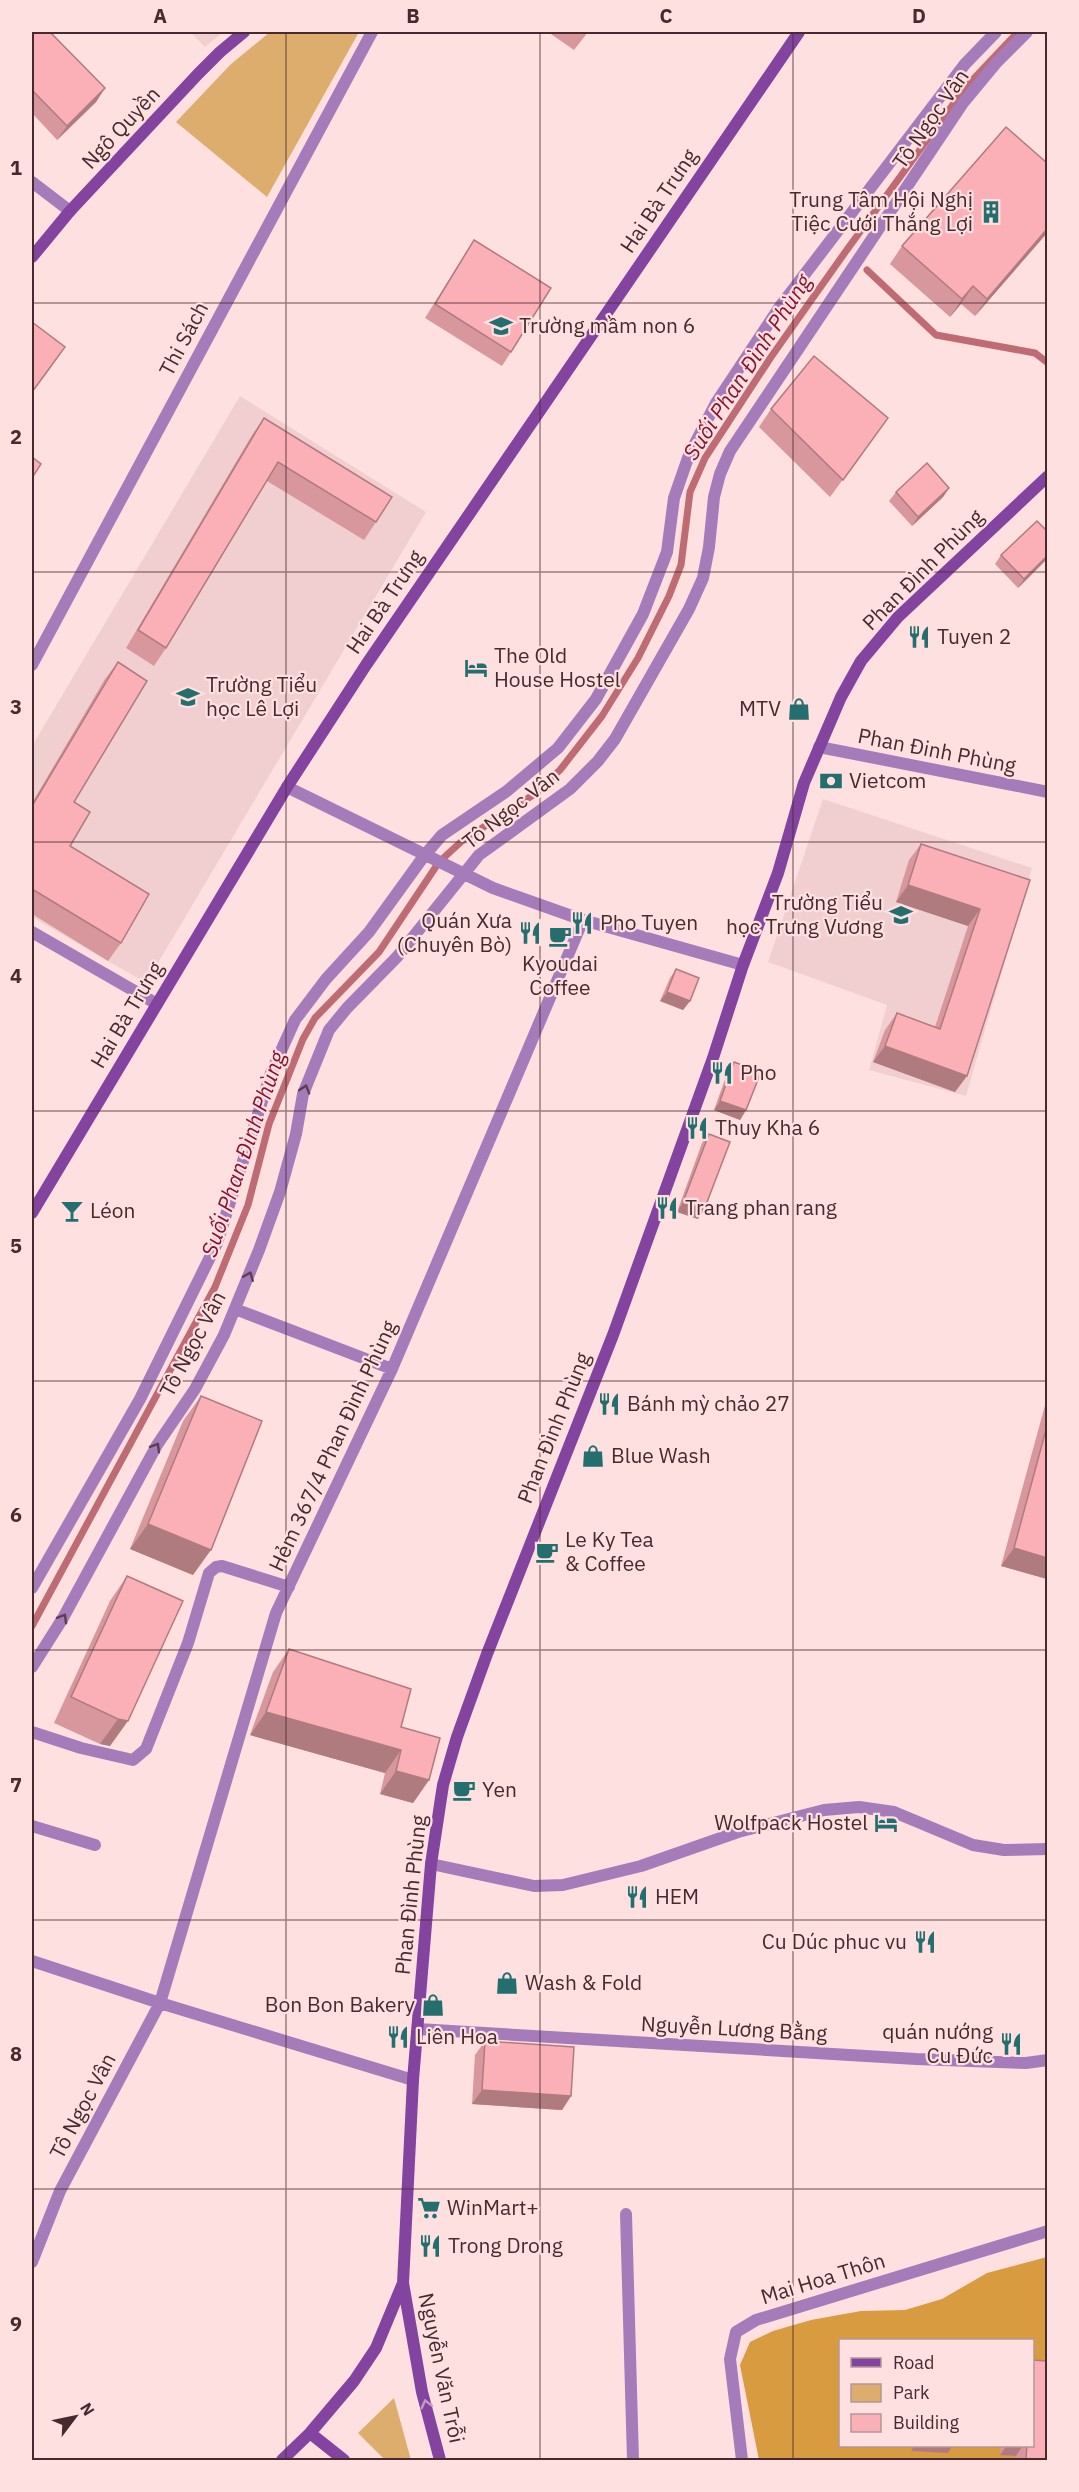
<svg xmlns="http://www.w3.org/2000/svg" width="1079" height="2492" font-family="'IBM Plex Sans',sans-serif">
<rect width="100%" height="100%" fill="#ffe0e1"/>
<!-- built -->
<path fill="#f1cfd1" d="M 190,32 L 223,32 L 205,47 Z
M 240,396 L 426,512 L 146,983 L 32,917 L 32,746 Z
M 823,799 L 1032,868 L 966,1096 L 869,1070 L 887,1005 L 768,962 Z"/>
<!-- green -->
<path fill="#dcad6d" d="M 270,32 L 359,32 L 267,197 L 176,122 L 231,64 Z
M 394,2398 L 411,2460 L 385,2460 L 358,2433 Z"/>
<!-- forest -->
<path fill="#d89b3f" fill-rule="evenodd" d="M 1047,2257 L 1047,2460 L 759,2460 L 740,2365 L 750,2342 L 773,2331 L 811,2320 L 861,2311 L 905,2310 L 942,2299 L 987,2273 ZM 840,2340 L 1032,2340 L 1032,2446 L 840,2446 Z"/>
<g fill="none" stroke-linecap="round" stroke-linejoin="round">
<!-- stream -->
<path stroke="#be6b74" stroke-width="7" d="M 867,270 L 936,335 L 1035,353 L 1048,363
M 32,1626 L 215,1287 L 248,1205 L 269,1124 L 303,1039 L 315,1018 L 379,952 L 439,862 L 462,841 L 533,795 L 560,770 L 602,716 L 638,658 L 669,596 L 681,565 L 690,492 L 705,458 L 771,357 L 846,251 L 965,88 L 1018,32"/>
<!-- street -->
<path stroke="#a57cb9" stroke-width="12" d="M 32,182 L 70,211
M 32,665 L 372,32
M 819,747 L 1048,792
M 287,787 L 493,888 L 583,920 L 743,965
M 32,932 L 157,1004
M 235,1309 L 392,1369
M 32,1588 L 140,1399 L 217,1243 L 271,1073 L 295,1020 L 326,979 L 369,932 L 424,856 L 442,835 L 507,791 L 558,748 L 596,699 L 643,614 L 667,552 L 674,498 L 689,455 L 716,403 L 779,308 L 965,64 L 996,32
M 32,1667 L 63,1618 L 157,1445 L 195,1389 L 224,1335 L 259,1250 L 280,1192 L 296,1134 L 303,1094 L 329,1030 L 347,1008 L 397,957 L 479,855 L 570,789 L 598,761 L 615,739 L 689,609 L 703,578 L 709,547 L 714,497 L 720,474 L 730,451 L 963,103 L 997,62 L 1027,32
M 32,1732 L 81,1748 L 133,1760 L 146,1749 L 188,1643 L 209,1573 L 216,1567 L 222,1566 L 289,1587
M 32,1826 L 95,1845
M 431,1864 L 534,1886 L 563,1885 L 641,1866 L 738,1832 L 824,1810 L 859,1807 L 894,1812 L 973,1845 L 1004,1850 L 1048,1849
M 32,1961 L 160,2003 L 413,2080
M 418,2029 L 916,2059 L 1026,2063 L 1048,2060
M 626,2214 L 633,2460
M 32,2262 L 60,2191 L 160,2003 L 276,1613 L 392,1369 L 583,920
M 742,2460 L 730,2359 L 736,2332 L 756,2320 L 1048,2231"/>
<!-- secondary -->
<path stroke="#82449f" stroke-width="12" d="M 32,257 L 70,211 L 198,74 L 220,52 L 244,32
M 32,1213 L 287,787 L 366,665 L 799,32
M 403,2283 L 422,2392 L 440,2460
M 310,2433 L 344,2460
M 282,2460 L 310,2433 L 354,2381 L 376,2348 L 403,2283 L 413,2080 L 431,1864 L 443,1785 L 457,1737 L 487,1654 L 613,1335 L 713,1058 L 743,965 L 778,873 L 804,783 L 841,697 L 861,661 L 898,617 L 1048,476"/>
</g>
<!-- wall -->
<path fill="#d7979d" d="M 32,32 L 105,88 L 96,102 L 57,140 L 32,113 Z
M 548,32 L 588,32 L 574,50 Z
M 1047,233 L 975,316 L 961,304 L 950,317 L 890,264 L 902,246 Z
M 474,240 L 511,352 L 502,366 L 425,318 L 465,254 Z
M 771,409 L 888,418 L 830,497 L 759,427 Z
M 264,418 L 376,522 L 364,540 L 267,481 L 166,648 L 154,666 L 126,648 L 252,435 Z
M 949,488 L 943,497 L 912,526 L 889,501 L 896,492 Z
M 1047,531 L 1047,559 L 1018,588 L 995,564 L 1001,555 Z
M 118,662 L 74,802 L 70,846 L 121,943 L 108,961 L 32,914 L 32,803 L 105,679 Z
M 921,844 L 1030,880 L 955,1092 L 873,1062 L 885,1030 L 897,1013 L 935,1027 L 968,926 L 896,902 L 909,860 Z
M 676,969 L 690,1001 L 683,1010 L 660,1001 L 670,978 Z
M 734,1062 L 746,1110 L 740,1120 L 714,1110 L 728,1071 Z
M 709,1134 L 698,1219 L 677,1212 L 702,1143 Z
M 201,1396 L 193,1575 L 130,1549 L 183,1421 Z
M 1047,1398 L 1047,1579 L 1001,1566 Z
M 127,1576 L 183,1601 L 110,1746 L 100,1744 L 54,1723 L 110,1601 Z
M 289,1649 L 401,1727 L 429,1780 L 413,1803 L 380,1794 L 385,1773 L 250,1735 L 273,1672 Z
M 485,2041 L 571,2096 L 562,2110 L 472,2104 L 475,2055 Z
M 1001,2445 L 1032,2445 L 1047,2460 L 1016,2460 L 1016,2456 L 1000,2455 Z"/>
<!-- shaded-wall -->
<path fill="#af7b7f" d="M 105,88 L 96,102 L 57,140 L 67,126 Z
M 1047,229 L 1047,233 L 975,316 L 987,299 Z
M 973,286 L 961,304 L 950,317 L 962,299 Z
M 65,347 L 49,370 L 32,393 L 32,392 Z
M 949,488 L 943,497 L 912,526 L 918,517 Z
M 1047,556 L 1047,559 L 1018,588 L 1024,579 Z
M 908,885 L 980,909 L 968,926 L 896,902 Z
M 667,992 L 690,1001 L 683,1010 L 660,1001 Z
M 885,1046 L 967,1076 L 955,1092 L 873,1062 Z
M 720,1101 L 746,1110 L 740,1120 L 714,1110 Z
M 683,1202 L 704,1210 L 698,1219 L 677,1212 Z
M 148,1524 L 211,1550 L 193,1575 L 130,1549 Z
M 1014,1548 L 1047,1558 L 1047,1579 L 1001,1566 Z
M 266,1712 L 401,1750 L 385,1773 L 250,1735 Z
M 118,1719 L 128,1721 L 110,1746 L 100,1744 Z
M 396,1771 L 429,1780 L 413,1803 L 380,1794 Z
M 482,2090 L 571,2096 L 562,2110 L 472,2104 Z
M 915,2445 L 953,2445 L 948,2453 L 911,2451 Z
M 1007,2445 L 1023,2445 L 1016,2456 L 1000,2455 Z"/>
<!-- building -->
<path fill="#fab0b6" stroke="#af7b7f" stroke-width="1.5" d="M 32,32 L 50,32 L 105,88 L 67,126 L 32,90 Z
M 1006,127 L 1047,163 L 1047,229 L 987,299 L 973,286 L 962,299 L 902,246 Z
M 474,240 L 551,288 L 511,352 L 435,304 Z
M 32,322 L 65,347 L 32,392 Z
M 814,356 L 888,418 L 843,480 L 771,409 Z
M 264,418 L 392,497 L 376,522 L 278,462 L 166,648 L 138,630 Z
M 32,457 L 41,464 L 32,478 Z
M 927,463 L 949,488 L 918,517 L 896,492 Z
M 1037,521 L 1047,531 L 1047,556 L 1024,579 L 1001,555 Z
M 118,662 L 147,681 L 74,802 L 90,812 L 70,846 L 149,894 L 121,943 L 32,889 L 32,806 Z
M 921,844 L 1030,880 L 967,1076 L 885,1046 L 897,1013 L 940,1029 L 980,909 L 908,885 Z
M 676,969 L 699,978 L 690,1001 L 667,992 Z
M 734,1062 L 761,1072 L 746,1110 L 720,1101 Z
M 709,1134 L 730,1142 L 704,1210 L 683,1202 Z
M 201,1396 L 262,1421 L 211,1550 L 148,1524 Z
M 1047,1426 L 1047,1558 L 1014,1548 Z
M 127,1576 L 183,1601 L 128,1721 L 118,1719 L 71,1697 Z
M 289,1649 L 411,1689 L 401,1727 L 440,1738 L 429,1780 L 396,1771 L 401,1750 L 266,1712 Z
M 485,2041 L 574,2047 L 571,2096 L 482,2090 Z
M 1032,2360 L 1047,2361 L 1047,2460 L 1026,2460 L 1027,2445 L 1032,2445 Z"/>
<!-- one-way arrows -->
<defs><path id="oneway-chevron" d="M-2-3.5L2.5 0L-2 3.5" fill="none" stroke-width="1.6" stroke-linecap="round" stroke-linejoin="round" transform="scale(1.5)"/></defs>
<g stroke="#5e3e50">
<use href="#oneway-chevron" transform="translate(305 1089) rotate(-73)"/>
<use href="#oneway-chevron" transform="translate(249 1276) rotate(-68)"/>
<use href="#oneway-chevron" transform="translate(156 1447) rotate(-59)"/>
<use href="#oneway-chevron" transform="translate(63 1618) rotate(-60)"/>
</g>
<use stroke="#c79ac3" href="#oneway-chevron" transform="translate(426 2404) rotate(-104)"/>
<!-- grid -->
<path fill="none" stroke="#472a2d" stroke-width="1.5" stroke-opacity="0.55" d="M 286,32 L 286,2460M 540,32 L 540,2460M 793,32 L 793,2460M 32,303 L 1048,303M 32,572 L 1048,572M 32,842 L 1048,842M 32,1111 L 1048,1111M 32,1381 L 1048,1381M 32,1650 L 1048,1650M 32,1920 L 1048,1920M 32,2189 L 1048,2189"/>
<!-- icons -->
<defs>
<g id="building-bare" transform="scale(1.8)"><path d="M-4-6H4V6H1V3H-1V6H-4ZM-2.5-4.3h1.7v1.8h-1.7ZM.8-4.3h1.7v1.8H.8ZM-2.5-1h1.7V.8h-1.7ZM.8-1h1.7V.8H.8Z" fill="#246f6e" stroke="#ffe0e1" stroke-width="2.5" paint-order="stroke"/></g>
<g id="school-bare" transform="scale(1.8)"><path d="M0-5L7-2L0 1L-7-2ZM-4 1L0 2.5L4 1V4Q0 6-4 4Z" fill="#246f6e" stroke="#ffe0e1" stroke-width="2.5" paint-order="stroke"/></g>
<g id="restaurant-bare" transform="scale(1.8)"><path d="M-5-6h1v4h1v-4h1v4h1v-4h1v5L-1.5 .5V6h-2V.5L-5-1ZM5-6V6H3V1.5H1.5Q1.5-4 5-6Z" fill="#246f6e" stroke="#ffe0e1" stroke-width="2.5" paint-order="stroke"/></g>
<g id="hotel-bare" transform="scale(1.8)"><path d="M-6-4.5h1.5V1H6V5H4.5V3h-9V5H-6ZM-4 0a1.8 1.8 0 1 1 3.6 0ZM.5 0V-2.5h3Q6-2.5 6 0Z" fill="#246f6e" stroke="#ffe0e1" stroke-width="2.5" paint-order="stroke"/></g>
<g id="shop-bare" transform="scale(1.8)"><path d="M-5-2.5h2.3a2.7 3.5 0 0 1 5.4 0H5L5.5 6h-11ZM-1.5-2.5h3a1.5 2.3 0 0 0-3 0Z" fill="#246f6e" stroke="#ffe0e1" stroke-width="2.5" paint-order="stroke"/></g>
<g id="bank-bare" transform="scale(1.8)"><path d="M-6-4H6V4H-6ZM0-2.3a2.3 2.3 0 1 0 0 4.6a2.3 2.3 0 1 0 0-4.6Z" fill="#246f6e" stroke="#ffe0e1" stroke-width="2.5" paint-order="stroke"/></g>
<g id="cafe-bare" transform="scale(1.8)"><path d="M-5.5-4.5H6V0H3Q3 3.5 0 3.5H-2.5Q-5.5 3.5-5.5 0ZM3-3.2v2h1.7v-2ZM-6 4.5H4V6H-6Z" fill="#246f6e" stroke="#ffe0e1" stroke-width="2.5" paint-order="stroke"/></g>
<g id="bar-bare" transform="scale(1.8)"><path d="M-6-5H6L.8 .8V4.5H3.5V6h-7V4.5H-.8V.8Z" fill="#246f6e" stroke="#ffe0e1" stroke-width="2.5" paint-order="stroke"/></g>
<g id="supermarket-bare" transform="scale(1.8)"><path d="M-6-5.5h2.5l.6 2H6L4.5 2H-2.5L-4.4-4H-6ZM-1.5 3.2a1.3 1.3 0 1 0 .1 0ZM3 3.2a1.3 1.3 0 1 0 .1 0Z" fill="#246f6e" stroke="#ffe0e1" stroke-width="2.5" paint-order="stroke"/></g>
</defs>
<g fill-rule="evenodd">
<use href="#building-bare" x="991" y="212"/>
<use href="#school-bare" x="501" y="326"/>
<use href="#restaurant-bare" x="919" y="637"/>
<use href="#hotel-bare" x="476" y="668"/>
<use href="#school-bare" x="188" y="697"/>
<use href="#shop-bare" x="799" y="709"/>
<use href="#bank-bare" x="831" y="781"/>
<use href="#school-bare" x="901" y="915"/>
<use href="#restaurant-bare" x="582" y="923"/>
<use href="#restaurant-bare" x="530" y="933"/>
<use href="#cafe-bare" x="560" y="936"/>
<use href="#restaurant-bare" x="722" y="1073"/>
<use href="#restaurant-bare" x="697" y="1128"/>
<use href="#restaurant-bare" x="667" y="1208"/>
<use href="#bar-bare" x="72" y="1211"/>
<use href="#restaurant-bare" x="609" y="1404"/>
<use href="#shop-bare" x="593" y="1456"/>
<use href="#cafe-bare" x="547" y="1552"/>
<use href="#cafe-bare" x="464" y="1790"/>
<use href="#hotel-bare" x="886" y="1823"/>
<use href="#restaurant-bare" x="637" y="1897"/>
<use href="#restaurant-bare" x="925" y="1942"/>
<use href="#shop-bare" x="507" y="1983"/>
<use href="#shop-bare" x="433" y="2005"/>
<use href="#restaurant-bare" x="398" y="2037"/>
<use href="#restaurant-bare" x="1011" y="2044"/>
<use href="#supermarket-bare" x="429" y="2208"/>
<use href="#restaurant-bare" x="430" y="2246"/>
</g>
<g text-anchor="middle" stroke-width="4.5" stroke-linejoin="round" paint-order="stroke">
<!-- street labels -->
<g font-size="21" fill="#472a2d" stroke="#ffe0e1">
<text transform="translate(931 119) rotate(-55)" y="7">Tô Ngọc Vân</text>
<text transform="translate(121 128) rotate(-47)" y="7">Ngô Quyền</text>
<text transform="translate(659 201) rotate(-56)" y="7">Hai Bà Trưng</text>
<text transform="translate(184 339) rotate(-62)" y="7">Thi Sách</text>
<text transform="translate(923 570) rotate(-45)" y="7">Phan Đình Phùng</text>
<text transform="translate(385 602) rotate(-56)" y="7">Hai Bà Trưng</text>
<text transform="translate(937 751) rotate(11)" y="7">Phan Đinh Phùng</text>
<text transform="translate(511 809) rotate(-38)" y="7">Tô Ngọc Vân</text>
<text transform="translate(127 1015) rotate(-59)" y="7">Hai Bà Trưng</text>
<text transform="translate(193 1344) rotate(-62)" y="7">Tô Ngọc Vân</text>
<text transform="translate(554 1428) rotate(-68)" y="7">Phan Đình Phùng</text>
<text transform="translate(333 1446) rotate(-65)" y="7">Hẻm 367/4 Phan Đình Phùng</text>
<text transform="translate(411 1895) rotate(-84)" y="7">Phan Đình Phùng</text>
<text transform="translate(734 2029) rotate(3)" y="7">Nguyễn Lương Bằng</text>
<text transform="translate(83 2106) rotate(-62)" y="7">Tô Ngọc Vân</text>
<text transform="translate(823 2279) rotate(-17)" y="7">Mai Hoa Thôn</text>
<text transform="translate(441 2368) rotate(78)" y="7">Nguyễn Văn Trỗi</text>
</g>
<!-- poi labels -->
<g font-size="21" fill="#472a2d" stroke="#ffe0e1" text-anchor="start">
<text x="973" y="207" text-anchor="end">Trung Tâm Hội Nghị<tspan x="973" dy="24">Tiệc Cưới Thắng Lợi</tspan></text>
<text x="519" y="333">Trường mầm non 6</text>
<text x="937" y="644">Tuyen 2</text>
<text x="494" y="663">The Old<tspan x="494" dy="24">House Hostel</tspan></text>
<text x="206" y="692">Trường Tiểu<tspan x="206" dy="24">học Lê Lợi</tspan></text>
<text x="781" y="716" text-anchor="end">MTV</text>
<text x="849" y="788">Vietcom</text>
<text x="883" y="910" text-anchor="end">Trường Tiểu<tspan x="883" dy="24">học Trưng Vương</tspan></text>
<text x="512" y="928" text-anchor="end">Quán Xưa<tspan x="512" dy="24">(Chuyên Bò)</tspan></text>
<text x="600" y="930">Pho Tuyen</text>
<text x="560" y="971" text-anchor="middle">Kyoudai<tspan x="560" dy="24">Coffee</tspan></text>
<text x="740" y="1080">Pho</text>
<text x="715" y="1135">Thuy Kha 6</text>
<text x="685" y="1215">Trang phan rang</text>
<text x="90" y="1218">Léon</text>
<text x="627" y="1411">Bánh mỳ chảo 27</text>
<text x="611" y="1463">Blue Wash</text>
<text x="565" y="1547">Le Ky Tea<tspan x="565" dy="24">&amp; Coffee</tspan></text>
<text x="482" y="1797">Yen</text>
<text x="868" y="1830" text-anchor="end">Wolfpack Hostel</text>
<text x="655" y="1904">HEM</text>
<text x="907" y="1949" text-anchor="end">Cu Dúc phuc vu</text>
<text x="525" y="1990">Wash &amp; Fold</text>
<text x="415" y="2012" text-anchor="end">Bon Bon Bakery</text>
<text x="993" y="2039" text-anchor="end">quán nướng<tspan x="993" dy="24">Cu Đức</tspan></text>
<text x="416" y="2044">Liên Hoa</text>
<text x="447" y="2215">WinMart+</text>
<text x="448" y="2253">Trong Drong</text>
</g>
<!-- water labels -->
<g font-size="22" font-style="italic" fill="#8a1231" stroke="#ffe0e1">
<text transform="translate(747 367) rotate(-57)" y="8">Suối Phan Đình Phùng</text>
<text transform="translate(243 1154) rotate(-71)" y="8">Suối Phan Đình Phùng</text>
</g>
</g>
<!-- border -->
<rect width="1079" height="2492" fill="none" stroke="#ffe0e1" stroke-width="66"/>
<!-- legend -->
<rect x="839" y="2339" width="195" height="108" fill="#ffe0e1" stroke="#b59799" stroke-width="1.5"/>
<rect x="851" y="2358" width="30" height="9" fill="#82449f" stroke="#b59799" stroke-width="1.5"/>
<text x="893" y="2369" font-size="18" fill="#472a2d">Road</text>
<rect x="851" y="2384" width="30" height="18" fill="#dcad6d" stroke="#b59799" stroke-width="1.5"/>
<text x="893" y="2399" font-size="18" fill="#472a2d">Park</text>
<rect x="851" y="2414" width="30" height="18" fill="#fab0b6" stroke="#b59799" stroke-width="1.5"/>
<text x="893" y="2429" font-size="18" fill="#472a2d">Building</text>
<!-- north arrow -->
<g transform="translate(75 2417) rotate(58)" stroke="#ffe0e1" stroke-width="4.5" paint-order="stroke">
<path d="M0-4.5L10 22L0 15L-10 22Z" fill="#472a2d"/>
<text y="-9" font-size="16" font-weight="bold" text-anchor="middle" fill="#472a2d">N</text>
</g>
<rect x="33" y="33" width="1013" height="2426" fill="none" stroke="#472a2d" stroke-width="2"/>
<g font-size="20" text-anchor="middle" font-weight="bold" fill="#472a2d">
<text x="160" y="23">A</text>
<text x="413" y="23">B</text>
<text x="666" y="23">C</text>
<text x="919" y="23">D</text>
<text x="16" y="175">1</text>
<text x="16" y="444">2</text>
<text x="16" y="714">3</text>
<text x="16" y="983">4</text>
<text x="16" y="1253">5</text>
<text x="16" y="1522">6</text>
<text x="16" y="1792">7</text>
<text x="16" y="2061">8</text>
<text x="16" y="2331">9</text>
</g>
</svg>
